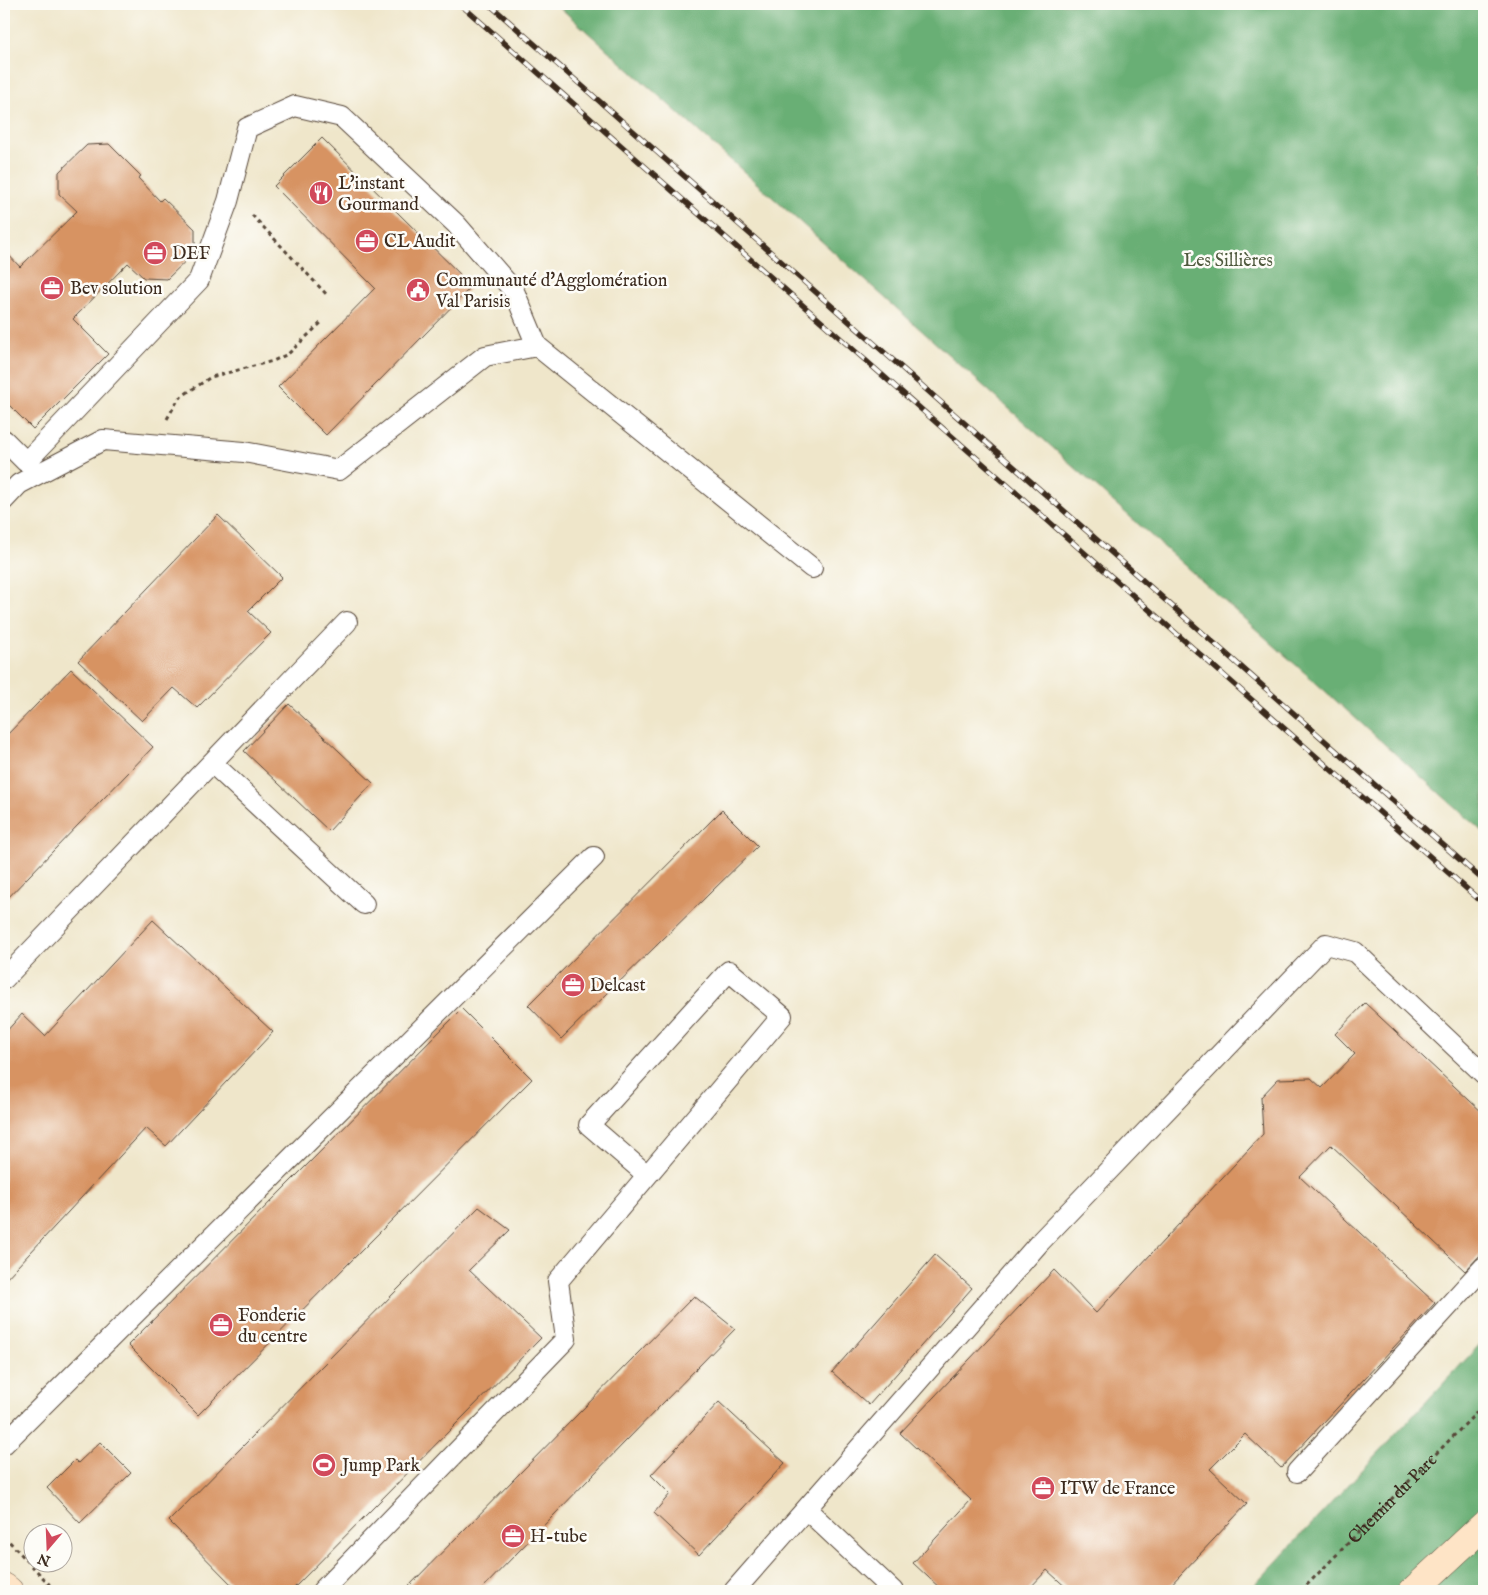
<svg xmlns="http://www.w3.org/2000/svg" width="1488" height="1595" font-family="'IM FELL English',serif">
<rect width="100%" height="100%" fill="#fdfcf7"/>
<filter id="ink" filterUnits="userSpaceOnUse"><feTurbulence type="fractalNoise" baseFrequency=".02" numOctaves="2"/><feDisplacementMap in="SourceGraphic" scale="10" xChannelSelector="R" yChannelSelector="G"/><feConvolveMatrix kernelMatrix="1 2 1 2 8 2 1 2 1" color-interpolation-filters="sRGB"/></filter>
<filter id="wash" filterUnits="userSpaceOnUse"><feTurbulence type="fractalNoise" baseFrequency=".0096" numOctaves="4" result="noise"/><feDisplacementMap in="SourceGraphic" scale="20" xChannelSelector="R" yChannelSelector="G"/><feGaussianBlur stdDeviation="1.12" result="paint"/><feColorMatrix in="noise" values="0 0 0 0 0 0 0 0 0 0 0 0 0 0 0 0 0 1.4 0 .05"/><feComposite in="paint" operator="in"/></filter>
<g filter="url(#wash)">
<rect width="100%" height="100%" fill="#efe6ca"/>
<!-- forest -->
<path fill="#69af74" stroke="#526c49" d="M 556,4 L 1484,4 L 1484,833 Z
M 1484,1340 L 1484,1591 L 1249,1591 Z"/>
<g id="blocks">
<!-- building -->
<path fill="#d79362" d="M 322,138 L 472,286 L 326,435 L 278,387 L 375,288 L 274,186 Z
M 109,144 L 141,176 L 138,178 L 160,201 L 163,198 L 195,229 L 195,252 L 167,279 L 144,278 L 128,263 L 73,319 L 108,354 L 33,429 L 4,400 L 4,250 L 20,267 L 77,211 L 59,194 L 59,172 L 87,145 Z
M 218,515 L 282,577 L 248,611 L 271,633 L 197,708 L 174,688 L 142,721 L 78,661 Z
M 71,669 L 153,747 L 4,902 L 4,738 Z
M 289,704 L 373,783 L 329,831 L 244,751 Z
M 722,810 L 758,846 L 561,1039 L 528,1005 Z
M 153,920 L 273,1032 L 166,1146 L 146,1128 L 4,1281 L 4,1034 L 22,1014 L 45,1036 Z
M 1365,1003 L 1484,1114 L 1484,1251 L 1465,1271 L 1331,1145 L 1300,1177 L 1435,1303 L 1281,1468 L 1245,1434 L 1210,1469 L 1247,1504 L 1165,1591 L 1070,1591 L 1047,1570 L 1027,1591 L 943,1591 L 913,1563 L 971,1500 L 900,1433 L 1054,1270 L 1096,1313 L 1263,1134 L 1261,1097 L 1278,1079 L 1311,1078 L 1322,1088 L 1355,1054 L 1335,1034 Z
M 462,1009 L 532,1079 L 198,1415 L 128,1345 Z
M 479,1207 L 510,1230 L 469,1270 L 541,1338 L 291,1591 L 234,1591 L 236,1589 L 169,1521 Z
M 935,1255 L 972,1288 L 869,1405 L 832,1372 Z
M 694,1296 L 735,1329 L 480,1591 L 404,1591 Z
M 719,1402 L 785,1463 L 699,1555 L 654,1513 L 670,1494 L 651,1475 Z
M 100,1442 L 131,1473 L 80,1523 L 47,1488 L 75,1460 L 78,1463 Z"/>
</g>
</g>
<g filter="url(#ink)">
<use href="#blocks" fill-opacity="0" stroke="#564638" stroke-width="1"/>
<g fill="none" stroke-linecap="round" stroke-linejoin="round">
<!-- lane casing -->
<g stroke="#564638" stroke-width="22">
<path id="lane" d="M 4,440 L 26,462 L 199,280 L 228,201 L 247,128 L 295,106 L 342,117 L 456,224 L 514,291 L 537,346
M 4,500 L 19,484 L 103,440 L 244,452 L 339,470 L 485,356 L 537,346 L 812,568
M 212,763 L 364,904
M 4,979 L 347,622
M 4,1444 L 594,857
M 1297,1472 L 1484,1267
M 806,1509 L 1040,1242 L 1326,944 L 1355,952 L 1484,1074
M 322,1591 L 566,1339 L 558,1281 L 782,1016 L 729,971 L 589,1125 L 647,1175
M 734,1591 L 806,1509 L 893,1591"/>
</g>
<!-- secondary casing -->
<g stroke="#564638" stroke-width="29">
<path id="secondary" d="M 4,1587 L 9,1591
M 1413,1591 L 1484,1525"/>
</g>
<!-- path -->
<g stroke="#564638" stroke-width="3" stroke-dasharray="4 4" stroke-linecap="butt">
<path d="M 252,215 L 328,296"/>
<path d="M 167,419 L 179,398 L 211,377 L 273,361 L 288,354 L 322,322"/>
<path d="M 4,1536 L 49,1584 L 42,1591"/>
<path id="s1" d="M 1301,1591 L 1484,1405"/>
</g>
<!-- lane -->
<use href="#lane" stroke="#fff" stroke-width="20"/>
<!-- secondary -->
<use href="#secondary" stroke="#fee4c6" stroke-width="28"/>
<!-- rail casing -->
<g stroke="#3b2a1e" stroke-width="5.5">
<path id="rail" d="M 460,4 L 1484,904
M 489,4 L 1484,881"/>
</g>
<!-- rail -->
<use href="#rail" stroke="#fdfcf7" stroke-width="4" stroke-dasharray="11" stroke-linecap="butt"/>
</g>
</g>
<!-- icons -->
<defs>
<g id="restaurant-disc" transform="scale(1.25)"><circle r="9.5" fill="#d1495b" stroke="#fdfcf7"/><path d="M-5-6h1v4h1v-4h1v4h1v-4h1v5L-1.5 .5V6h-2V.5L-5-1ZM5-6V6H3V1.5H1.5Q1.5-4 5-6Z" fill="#fff"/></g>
<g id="office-disc" transform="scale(1.25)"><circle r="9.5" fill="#d1495b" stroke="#fdfcf7"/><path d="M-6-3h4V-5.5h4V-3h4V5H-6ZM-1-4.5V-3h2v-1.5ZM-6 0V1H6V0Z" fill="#fff"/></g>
<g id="civic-disc" transform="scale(1.25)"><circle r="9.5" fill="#d1495b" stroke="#fdfcf7"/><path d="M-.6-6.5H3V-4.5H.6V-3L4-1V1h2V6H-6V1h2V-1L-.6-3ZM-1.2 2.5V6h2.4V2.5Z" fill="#fff"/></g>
<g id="stadium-disc" transform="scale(1.25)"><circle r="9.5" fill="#d1495b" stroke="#fdfcf7"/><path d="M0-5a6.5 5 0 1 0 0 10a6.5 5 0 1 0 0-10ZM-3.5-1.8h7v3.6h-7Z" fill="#fff"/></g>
</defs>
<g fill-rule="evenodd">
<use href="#restaurant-disc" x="321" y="193"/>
<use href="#office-disc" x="367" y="241"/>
<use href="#office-disc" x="155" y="253"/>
<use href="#office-disc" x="52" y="288"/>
<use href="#civic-disc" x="418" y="290"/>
<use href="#office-disc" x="573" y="985"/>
<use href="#office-disc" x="221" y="1325"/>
<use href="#stadium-disc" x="324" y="1465"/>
<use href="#office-disc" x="1043" y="1488"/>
<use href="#office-disc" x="513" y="1536"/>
</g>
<g text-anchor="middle" stroke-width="5" stroke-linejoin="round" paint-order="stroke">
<!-- poi labels -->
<g font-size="18" fill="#3b2a1e" stroke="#fdfcf7" text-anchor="start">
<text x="338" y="189">L'instant<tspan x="338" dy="21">Gourmand</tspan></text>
<text x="384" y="247">CL Audit</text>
<text x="172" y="259">DEF</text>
<text x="436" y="286">Communauté d'Agglomération<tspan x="436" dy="21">Val Parisis</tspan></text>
<text x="70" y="294">Bev solution</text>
<text x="590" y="991">Delcast</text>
<text x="238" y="1321">Fonderie<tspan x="238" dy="21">du centre</tspan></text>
<text x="342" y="1471">Jump Park</text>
<text x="1060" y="1494">ITW de France</text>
<text x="530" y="1542">H-tube</text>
</g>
<!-- park labels -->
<g font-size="18" fill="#505a3e" stroke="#fdfcf7">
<text x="1228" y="266">Les Sillières</text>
</g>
<!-- street labels -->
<g font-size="18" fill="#3b2a1e" stroke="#fdfcf7">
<text dy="6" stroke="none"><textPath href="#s1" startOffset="130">Chemin du Parc</textPath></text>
</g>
</g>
<!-- margin -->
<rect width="1488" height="1595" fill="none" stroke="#fdfcf7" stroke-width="20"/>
<!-- north arrow -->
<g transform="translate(48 1548) rotate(199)"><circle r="24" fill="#fdfcf7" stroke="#afa8a0"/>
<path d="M0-4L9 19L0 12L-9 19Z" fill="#d1495b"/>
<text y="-8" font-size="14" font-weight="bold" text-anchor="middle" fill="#3b2a1e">N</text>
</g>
</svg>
